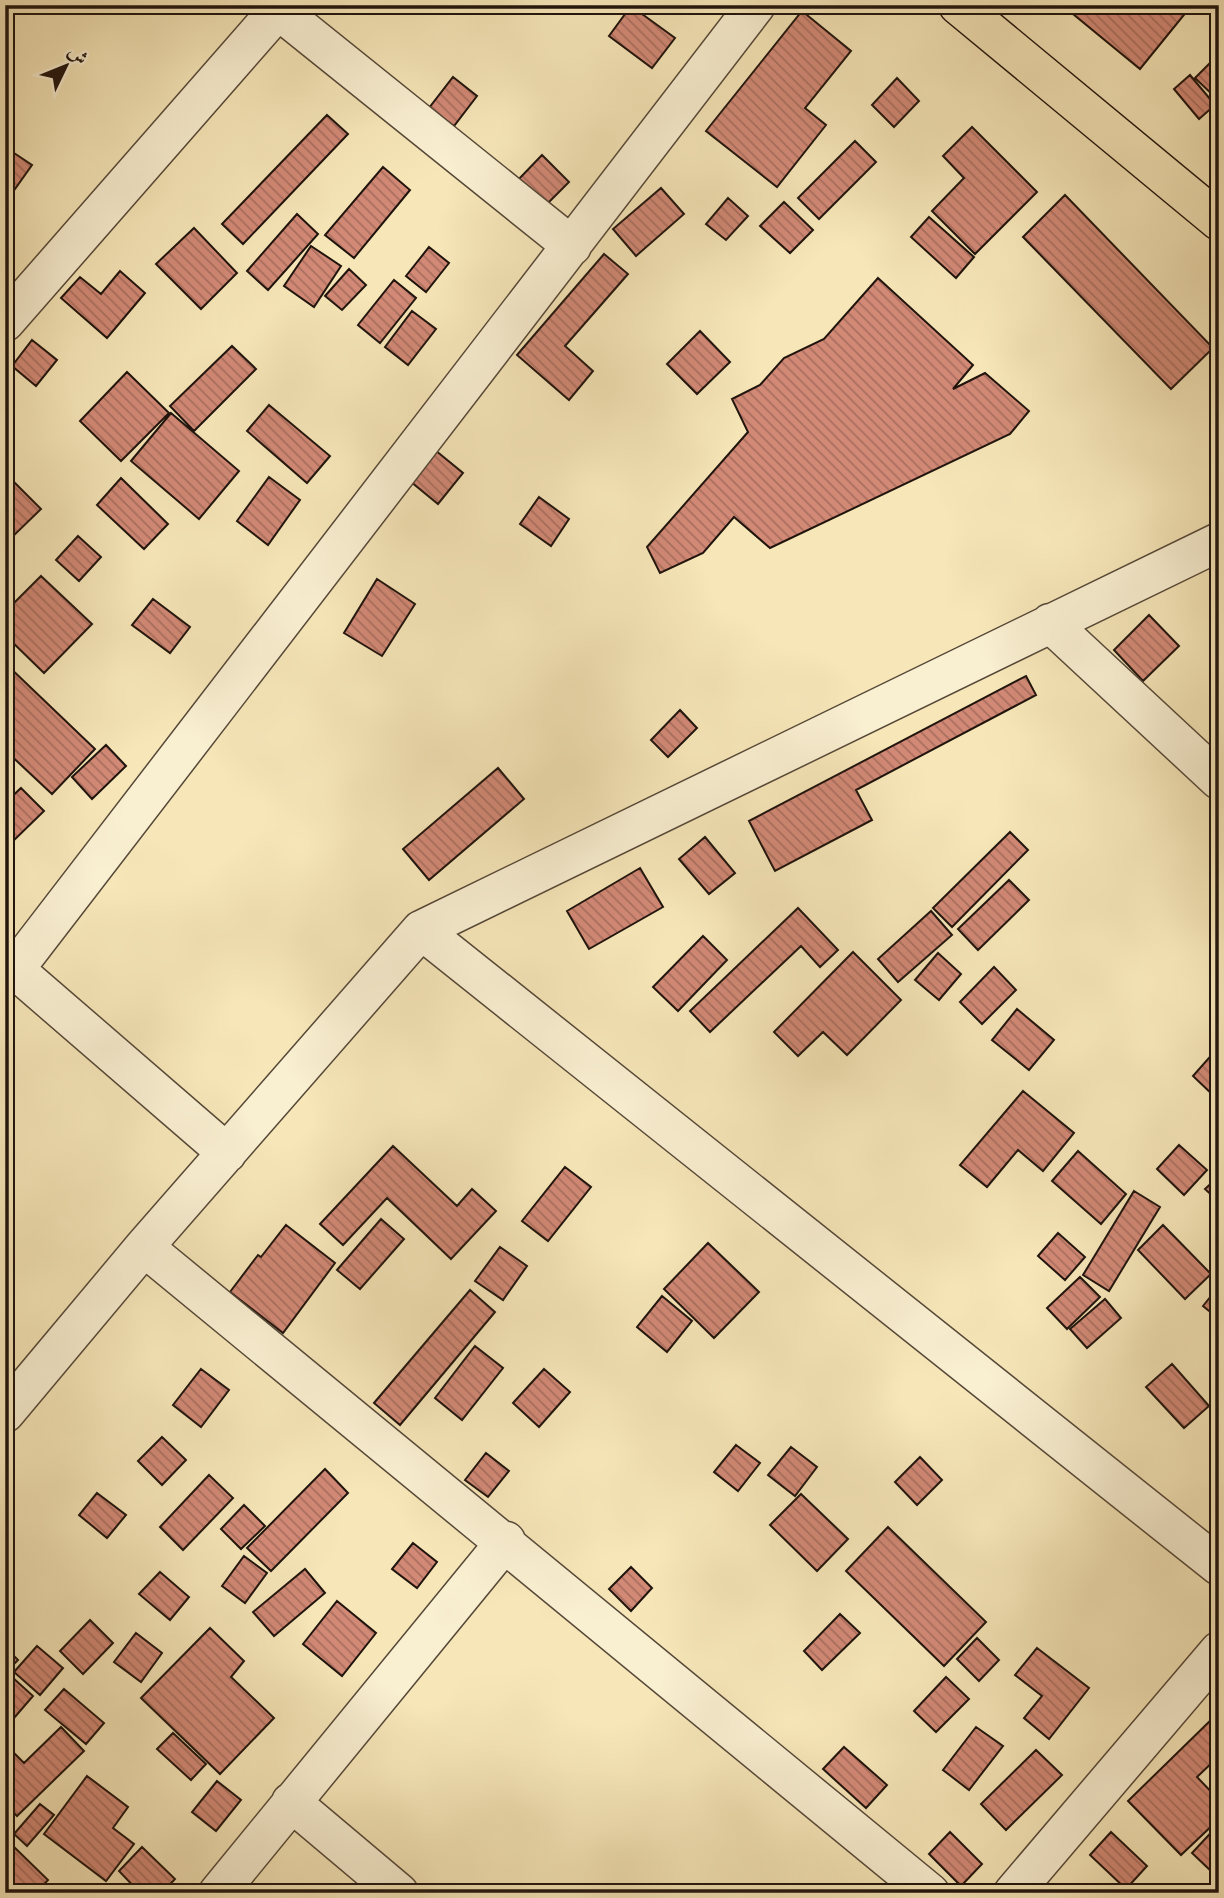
<svg xmlns="http://www.w3.org/2000/svg" width="1224" height="1898" font-family="Alegreya,Amiri,serif">
<defs>
<pattern id="building-back-hatch" width="6" height="6" patternUnits="userSpaceOnUse" patternTransform="scale(1.75)"><rect width="6" height="6" fill="#d28976"/><path d="M-1 5l2 2M0 0l6 6M5-1l2 2" fill="none" stroke="#aa6f5f"/></pattern>
</defs>
<rect width="100%" height="100%" fill="#f6e6b8"/>
<filter id="stains"><feTurbulence type="fractalNoise" baseFrequency=".00286" numOctaves="4"/><feColorMatrix values="0 0 0 0 .2 0 0 0 0 .09 0 0 0 0 .02 0 0 0 .5 -.17"/></filter>
<radialGradient id="worn" r=".72"><stop offset=".6" stop-color="#630" stop-opacity="0"/><stop offset="1" stop-color="#630" stop-opacity=".3"/></radialGradient>
<!-- building -->
<path fill="url(#building-back-hatch)" stroke="#20140d" stroke-width="2" d="M 1062,5 L 1192,5 L 1140,69 Z
M 631,6 L 675,38 L 652,68 L 609,36 Z
M 802,11 L 851,51 L 805,108 L 826,125 L 777,187 L 706,131 Z
M 1219,54 L 1219,101 L 1195,78 Z
M 1190,75 L 1215,105 L 1199,119 L 1174,89 Z
M 453,77 L 477,96 L 454,126 L 429,108 Z
M 897,78 L 919,101 L 894,127 L 872,105 Z
M 327,115 L 348,134 L 243,244 L 222,224 Z
M 972,127 L 1037,192 L 975,254 L 932,211 L 964,178 L 943,156 Z
M 855,141 L 876,162 L 819,219 L 798,198 Z
M 5,147 L 32,165 L 5,203 Z
M 542,155 L 569,182 L 544,207 L 517,181 Z
M 383,167 L 410,190 L 354,258 L 325,235 Z
M 661,188 L 684,214 L 636,256 L 613,229 Z
M 1065,195 L 1213,348 L 1171,389 L 1023,237 Z
M 728,198 L 748,216 L 726,240 L 706,224 Z
M 784,202 L 813,230 L 790,253 L 760,226 Z
M 297,214 L 318,234 L 268,290 L 247,271 Z
M 929,217 L 974,257 L 956,278 L 911,237 Z
M 194,228 L 237,273 L 201,309 L 156,264 Z
M 311,246 L 341,266 L 314,307 L 284,286 Z
M 429,247 L 449,263 L 426,292 L 406,276 Z
M 604,254 L 628,274 L 565,346 L 593,371 L 569,400 L 517,355 Z
M 349,269 L 366,285 L 342,310 L 325,296 Z
M 120,271 L 145,293 L 107,338 L 61,298 L 80,277 L 101,294 Z
M 878,278 L 973,365 L 953,389 L 985,373 L 1029,411 L 1010,434 L 770,548 L 734,517 L 703,553 L 660,573 L 647,547 L 748,432 L 732,399 L 760,385 L 784,358 L 824,339 Z
M 394,280 L 416,298 L 380,343 L 358,325 Z
M 412,311 L 436,329 L 408,365 L 385,347 Z
M 700,331 L 730,362 L 697,394 L 667,364 Z
M 32,340 L 57,360 L 36,386 L 12,366 Z
M 232,346 L 256,369 L 194,431 L 170,406 Z
M 127,372 L 169,413 L 121,461 L 80,421 Z
M 269,405 L 330,456 L 307,483 L 247,431 Z
M 171,413 L 239,471 L 199,519 L 131,461 Z
M 435,450 L 463,473 L 438,504 L 410,481 Z
M 5,473 L 41,509 L 5,544 Z
M 269,477 L 300,500 L 268,545 L 237,521 Z
M 121,478 L 168,524 L 144,549 L 97,505 Z
M 539,497 L 569,519 L 551,546 L 520,524 Z
M 78,536 L 101,557 L 79,581 L 56,560 Z
M 41,576 L 92,624 L 44,673 L 5,635 L 5,612 Z
M 377,579 L 415,604 L 382,656 L 344,633 Z
M 153,599 L 190,627 L 170,653 L 132,625 Z
M 1149,615 L 1179,646 L 1143,681 L 1114,650 Z
M 5,663 L 95,749 L 52,794 L 5,750 Z
M 1026,676 L 1036,695 L 856,790 L 872,820 L 775,871 L 749,821 Z
M 680,710 L 697,728 L 668,757 L 651,740 Z
M 106,745 L 126,766 L 92,799 L 72,777 Z
M 498,768 L 524,799 L 429,880 L 403,849 Z
M 21,788 L 44,811 L 5,849 L 5,803 Z
M 1010,832 L 1028,850 L 952,927 L 933,908 Z
M 705,837 L 735,873 L 709,894 L 679,859 Z
M 640,868 L 663,907 L 589,949 L 567,911 Z
M 1009,880 L 1029,900 L 978,950 L 958,929 Z
M 798,908 L 838,950 L 820,967 L 801,946 L 710,1032 L 690,1011 Z
M 931,911 L 952,935 L 898,982 L 878,959 Z
M 703,936 L 727,960 L 678,1011 L 653,987 Z
M 853,952 L 901,1000 L 847,1055 L 823,1032 L 798,1056 L 774,1032 Z
M 938,953 L 961,974 L 939,1000 L 915,980 Z
M 994,967 L 1016,990 L 982,1024 L 960,1002 Z
M 1017,1009 L 1054,1040 L 1029,1070 L 992,1040 Z
M 1215,1051 L 1219,1054 L 1219,1091 L 1214,1096 L 1193,1076 Z
M 1023,1091 L 1074,1133 L 1043,1171 L 1018,1150 L 987,1187 L 960,1165 Z
M 1179,1145 L 1207,1170 L 1184,1195 L 1157,1169 Z
M 393,1146 L 457,1206 L 472,1189 L 496,1211 L 451,1259 L 387,1198 L 343,1245 L 320,1224 Z
M 1078,1151 L 1126,1194 L 1101,1224 L 1052,1181 Z
M 565,1167 L 591,1187 L 548,1241 L 522,1221 Z
M 1219,1176 L 1219,1202 L 1205,1189 Z
M 1134,1191 L 1160,1207 L 1109,1291 L 1083,1275 Z
M 381,1219 L 404,1239 L 360,1289 L 337,1270 Z
M 286,1225 L 335,1263 L 283,1333 L 230,1292 L 258,1255 L 261,1257 Z
M 1163,1225 L 1211,1274 L 1185,1299 L 1138,1250 Z
M 1058,1233 L 1085,1257 L 1065,1280 L 1038,1256 Z
M 708,1243 L 759,1292 L 714,1338 L 664,1289 Z
M 500,1247 L 527,1266 L 503,1300 L 475,1281 Z
M 1080,1277 L 1100,1297 L 1067,1329 L 1047,1308 Z
M 1219,1286 L 1219,1319 L 1203,1306 Z
M 470,1290 L 495,1312 L 400,1425 L 374,1403 Z
M 662,1296 L 692,1321 L 667,1352 L 637,1327 Z
M 1105,1299 L 1121,1318 L 1087,1348 L 1070,1329 Z
M 475,1346 L 503,1368 L 462,1420 L 435,1398 Z
M 1172,1364 L 1209,1406 L 1184,1428 L 1146,1387 Z
M 201,1369 L 229,1390 L 201,1427 L 173,1405 Z
M 544,1369 L 570,1392 L 539,1427 L 513,1403 Z
M 162,1437 L 186,1460 L 162,1485 L 138,1461 Z
M 736,1445 L 760,1463 L 738,1491 L 714,1472 Z
M 791,1447 L 817,1467 L 795,1496 L 768,1475 Z
M 486,1453 L 509,1471 L 488,1497 L 465,1480 Z
M 920,1457 L 942,1480 L 917,1505 L 895,1482 Z
M 325,1469 L 348,1493 L 271,1571 L 247,1548 Z
M 209,1475 L 233,1498 L 183,1550 L 160,1527 Z
M 97,1493 L 126,1515 L 107,1538 L 79,1515 Z
M 801,1494 L 848,1539 L 817,1571 L 770,1525 Z
M 244,1505 L 265,1526 L 241,1549 L 221,1529 Z
M 888,1527 L 986,1622 L 944,1666 L 846,1571 Z
M 413,1543 L 437,1562 L 417,1588 L 392,1569 Z
M 244,1556 L 267,1573 L 245,1603 L 222,1586 Z
M 631,1567 L 652,1588 L 631,1611 L 609,1589 Z
M 305,1569 L 325,1593 L 274,1636 L 253,1612 Z
M 160,1572 L 189,1597 L 170,1620 L 139,1594 Z
M 337,1601 L 376,1633 L 342,1676 L 303,1644 Z
M 840,1614 L 860,1633 L 822,1670 L 804,1651 Z
M 90,1620 L 113,1643 L 83,1674 L 60,1651 Z
M 210,1628 L 244,1661 L 231,1677 L 274,1718 L 220,1774 L 141,1698 Z
M 136,1633 L 162,1653 L 141,1682 L 114,1662 Z
M 977,1638 L 999,1660 L 979,1681 L 957,1659 Z
M 37,1646 L 63,1668 L 40,1695 L 14,1672 Z
M 5,1647 L 18,1660 L 5,1673 Z
M 1037,1648 L 1089,1688 L 1049,1739 L 1024,1718 L 1042,1696 L 1015,1675 Z
M 12,1677 L 33,1696 L 14,1718 L 5,1710 L 5,1685 Z
M 946,1677 L 969,1699 L 936,1732 L 914,1711 Z
M 64,1689 L 104,1723 L 86,1744 L 45,1710 Z
M 1213,1718 L 1219,1724 L 1219,1756 L 1197,1777 L 1219,1800 L 1219,1819 L 1181,1855 L 1128,1801 Z
M 61,1727 L 84,1751 L 17,1816 L 5,1804 L 5,1750 L 8,1747 L 24,1763 Z
M 976,1727 L 1003,1746 L 969,1790 L 943,1770 Z
M 173,1733 L 206,1764 L 191,1780 L 157,1749 Z
M 844,1747 L 887,1785 L 866,1808 L 823,1769 Z
M 1036,1750 L 1062,1775 L 1006,1830 L 981,1804 Z
M 87,1776 L 128,1807 L 113,1828 L 134,1844 L 106,1881 L 44,1834 Z
M 217,1781 L 241,1800 L 216,1831 L 192,1812 Z
M 40,1804 L 54,1815 L 27,1846 L 14,1834 Z
M 1219,1824 L 1219,1863 L 1211,1871 L 1192,1853 Z
M 950,1832 L 982,1864 L 961,1886 L 929,1854 Z
M 1111,1832 L 1147,1866 L 1126,1889 L 1090,1855 Z
M 12,1845 L 48,1880 L 36,1893 L 5,1893 L 5,1852 Z
M 142,1847 L 175,1879 L 162,1893 L 140,1893 L 119,1871 Z"/>
<g fill="none" stroke-linecap="round" stroke-linejoin="round">
<!-- minor casing -->
<g stroke="#564838" stroke-width="41">
<path id="minor" d="M 272,5 L 572,246
M 5,322 L 278,10
M 1050,623 L 1219,780
M 421,930 L 1219,1566
M 5,961 L 227,1153
M 15,969 L 756,5
M 144,1247 L 930,1893
M 5,1413 L 144,1247 L 421,930 L 1219,542
M 291,1802 L 399,1893
M 218,1893 L 506,1541
M 1013,1893 L 1219,1651"/>
</g>
<!-- major casing -->
<g stroke="#20140d" stroke-width="41">
<path id="major" d="M 958,5 L 1219,221"/>
</g>
<!-- minor -->
<use href="#minor" stroke="#f9efd1" stroke-width="38"/>
<!-- major -->
<use href="#major" stroke="#f6e6b8" stroke-width="38"/>
</g>
<!-- margin -->
<rect width="1224" height="1898" fill="none" stroke="#f6e6b8" stroke-width="28"/>
<rect x="7" y="7" width="1210" height="1884" fill="none" stroke="#20140d" stroke-width="3.5"/>
<rect x="14" y="14" width="1196" height="1870" fill="none" stroke="#20140d" stroke-width="2"/>
<!-- north arrow -->
<g transform="translate(66 66) rotate(47)" stroke="#f9efd1" stroke-width="5" paint-order="stroke">
<path d="M0-5L12 26L0 18L-12 26Z" fill="#20140d"/>
<text y="-10" font-size="19" font-weight="bold" text-anchor="middle" fill="#20140d">ش</text>
</g>
<rect width="100%" height="100%" filter="url(#stains)"/>
<rect width="100%" height="100%" fill="url(#worn)"/>
</svg>
